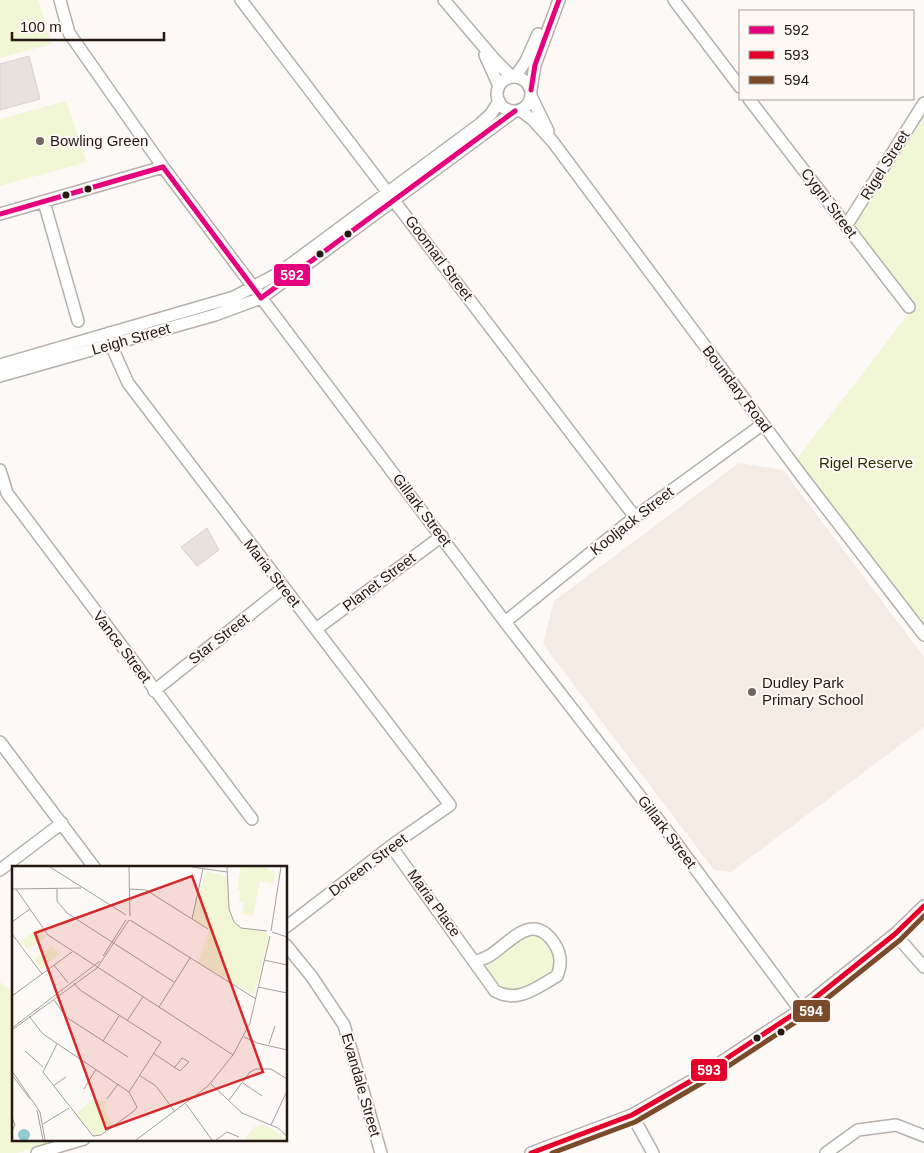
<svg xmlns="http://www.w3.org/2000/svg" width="924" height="1153" font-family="Helvetica,sans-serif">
<rect width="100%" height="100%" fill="#fcf9f7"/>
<!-- built -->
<path fill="#f5ebe5" d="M 739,463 L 783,470 L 924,657 L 924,727 L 731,872 L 714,870 L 543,644 L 554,601 Z"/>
<!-- green -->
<path fill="#f1f6d5" d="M 0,0 L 38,0 L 52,44 L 0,58 Z
M 66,101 L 87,162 L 0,186 L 0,119 Z
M 924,112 L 924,625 L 793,464 L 912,309 L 846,226 Z
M 533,934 C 553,943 556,951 554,972 L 519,990 C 503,994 496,980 487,970 L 488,965 L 516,942 Z
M 0,982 L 14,993 L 14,1139 L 48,1139 L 49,1144 L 17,1153 L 0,1153 Z"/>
<!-- building -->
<path fill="#e9e1de" stroke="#d9d1ce" d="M 29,56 L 40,99 L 0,110 L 0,64 Z
M 207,528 L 219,550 L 197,566 L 181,547 Z"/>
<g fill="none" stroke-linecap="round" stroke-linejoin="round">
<!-- minor casing -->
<g stroke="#b6b0ac" stroke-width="14">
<path id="minor" d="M 60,0 L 69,33 L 163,167 L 505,622 L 674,840 L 800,1010
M 241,0 L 635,517
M 444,0 L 495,60 L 512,77
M 674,0 L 740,87
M 485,55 L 499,86
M 515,77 L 526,61 L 538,34
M497 94a17 17 0 1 1 34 0a17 17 0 1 1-34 0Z
M 531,90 L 535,65 L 559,0
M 531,96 L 548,131
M 749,99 L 909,307
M 520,110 L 533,120 L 553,142 L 801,475 L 924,635
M 44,202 L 78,321
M 0,214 L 163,167
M 846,226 L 924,103
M 109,333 L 111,345 L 128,383 L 450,805 L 391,846 L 286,927
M 0,365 L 234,297 L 279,273 L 480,124 L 491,114 L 499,101
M 0,376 L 215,315 L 261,298 L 515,111
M 0,470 L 7,493 L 252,819
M 505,622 L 635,517 L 763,424
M 316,629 L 442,536
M 154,691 L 283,588
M 0,742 L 94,867
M 391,846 L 495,991 C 518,1004 537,987 557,976 C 562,964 561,953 554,943 C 532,910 509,944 489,956 C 485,958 480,960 475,962
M 0,870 L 62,823
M 895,934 L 924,967
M 286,945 L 312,977 L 344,1025 L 381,1153
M 632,1115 L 653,1153
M 37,1153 L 84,1139
M 531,1153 L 632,1115 L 703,1074 L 800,1010 L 895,934 L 924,906
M 826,1153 L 858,1130 L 896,1125 L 924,1136"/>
</g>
<!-- minor -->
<use href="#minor" stroke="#fffefe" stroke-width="11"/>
<!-- bus-1 casing -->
<g stroke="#fef8f5" stroke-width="9">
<path id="bus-1" d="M 531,90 L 535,65 L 559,0
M 163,167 L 261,298 L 515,111
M 0,214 L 163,167"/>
</g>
<!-- bus-2 casing -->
<g stroke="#fef8f5" stroke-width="9">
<path id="bus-2" d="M 531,1153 L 632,1115 L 703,1074 L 800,1010 L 895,934 L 924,906"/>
</g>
<!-- bus-3 casing -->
<g stroke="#fef8f5" stroke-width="9">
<path id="bus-3" d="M 552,1153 L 635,1122 L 707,1080 L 805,1016 L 900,940 L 924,916"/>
</g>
<!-- bus-1 -->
<use href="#bus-1" stroke="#e5007d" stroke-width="5"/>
<!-- bus-2 -->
<use href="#bus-2" stroke="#e4002b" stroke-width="5"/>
<!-- bus-3 -->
<use href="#bus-3" stroke="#7a4b2a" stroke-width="5"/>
</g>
<!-- markers -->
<g fill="#706763" stroke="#fef8f5" stroke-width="2">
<circle cx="40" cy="141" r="5"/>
<circle cx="752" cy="692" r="5"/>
</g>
<g fill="#241913" stroke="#fef8f5" stroke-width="2">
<circle cx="88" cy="189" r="4.5"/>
<circle cx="66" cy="195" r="4.5"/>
<circle cx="348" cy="234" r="4.5"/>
<circle cx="320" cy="254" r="4.5"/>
<circle cx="781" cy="1032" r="4.5"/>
<circle cx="757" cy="1038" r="4.5"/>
</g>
<g text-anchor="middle" stroke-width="4" stroke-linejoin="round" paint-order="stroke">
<!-- poi labels -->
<g font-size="15" fill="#241913" stroke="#fef8f5" text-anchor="start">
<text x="50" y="146">Bowling Green</text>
<text x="762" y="688">Dudley Park<tspan x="762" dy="17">Primary School</tspan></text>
</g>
<!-- street labels -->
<g font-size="15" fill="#241913" stroke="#fef8f5">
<text transform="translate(885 165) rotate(-58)" y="5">Rigel Street</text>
<text transform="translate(829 203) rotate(53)" y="5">Cygni Street</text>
<text transform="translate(439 258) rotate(53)" y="5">Goomarl Street</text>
<text transform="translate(131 339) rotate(-16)" y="5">Leigh Street</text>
<text transform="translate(737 389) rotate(53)" y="5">Boundary Road</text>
<text transform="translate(422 510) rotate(53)" y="5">Gillark Street</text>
<text transform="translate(632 521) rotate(-38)" y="5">Kooljack Street</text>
<text transform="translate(272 573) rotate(52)" y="5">Maria Street</text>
<text transform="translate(379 582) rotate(-37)" y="5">Planet Street</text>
<text transform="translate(219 639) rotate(-38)" y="5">Star Street</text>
<text transform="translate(122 647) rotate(53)" y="5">Vance Street</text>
<text transform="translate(667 832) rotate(53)" y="5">Gillark Street</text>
<text transform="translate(368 865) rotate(-37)" y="5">Doreen Street</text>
<text transform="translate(434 903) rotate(54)" y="5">Maria Place</text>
<text transform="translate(361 1085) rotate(74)" y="5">Evandale Street</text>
</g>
<!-- park labels -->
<g font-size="15" fill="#2a3000" stroke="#fef8f5">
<text x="866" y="468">Rigel Reserve</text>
</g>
</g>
<!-- overview -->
<g transform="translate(12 866)">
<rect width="275" height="275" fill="#fcf9f7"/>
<path d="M 229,1 L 255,1 L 257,4 L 263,6 L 261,18 L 248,15 L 241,50 L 230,48 L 232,36 L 227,35 L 229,25 L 225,24 ZM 194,5 L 215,11 L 217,43 L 222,56 L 229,62 L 255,66 L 257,70 L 242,129 L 186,97 L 197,63 L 180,53 ZM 27,62 L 34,71 L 16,84 L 8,75 ZM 40,80 L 47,89 L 29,103 L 22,93 ZM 81,233 L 95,236 L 92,240 L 94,249 L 102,259 L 86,269 L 82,269 L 64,248 ZM 250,259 L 257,261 L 275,274 L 232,274 L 242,261 Z" fill="#f1f6d5"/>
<path d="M6 269a6 6 0 1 1 12 0a6 6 0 1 1-12 0Z" fill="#91cdcd"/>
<path fill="none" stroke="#a69f9c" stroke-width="1" d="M 38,1 L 114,49M 117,1 L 118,50M 180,1 L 215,6M 215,1 L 217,43 L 222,56 L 229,62 L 255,65M 0,23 L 69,22M 4,23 L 36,69 L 221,189M 45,23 L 45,35 L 55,47 L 162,116M 117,23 L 134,24 L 196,63M 180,53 L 191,3M 118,54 L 244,133M 0,56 L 18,43M 259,65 L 269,1M 260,66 L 275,71M 0,68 L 30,108M 91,90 L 114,54M 252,94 L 275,99M 42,99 L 56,117M 62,117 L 68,124 L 149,176 L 117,226M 246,121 L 275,127M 0,130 L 60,86M 42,134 L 54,151 L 116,191M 147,141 L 178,92M 17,150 L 31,168 L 117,226 L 125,241 L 122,245 L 89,269 L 81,270 L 31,206 L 45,178M 115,155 L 131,131M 0,162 L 88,95M 0,164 L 85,102 L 117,54M 232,171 L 245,177 L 275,184M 91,175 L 107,150M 257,178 L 263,160M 13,185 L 31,201M 141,187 L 168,205 L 177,196 L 170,192 L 163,201M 0,205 L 28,246 L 33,274M 0,209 L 18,233M 127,209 L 144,220 L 163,246M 231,217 L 250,230M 199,218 L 230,247 L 266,262 L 275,270M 41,220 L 54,211M 72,223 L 84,203M 95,233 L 106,218M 217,234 L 238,206 L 244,203 L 259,203 L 275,213M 174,238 L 200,274M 25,244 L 31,274M 0,251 L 3,259 L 0,265M 31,258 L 57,242M 259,259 L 275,225M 124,274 L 196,220 L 221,189 L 238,157 L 258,70M 204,274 L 215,266 L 227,271"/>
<path fill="#d62828" fill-opacity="0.15" stroke="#d62828" stroke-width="2.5" d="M 180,10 L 251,206 L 94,263 L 23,67 Z"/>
<rect width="275" height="275" fill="none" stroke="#241913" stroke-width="2.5"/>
</g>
<g stroke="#fef8f5" stroke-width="2">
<rect x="273" y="263" width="38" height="24" rx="5" fill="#e5007d"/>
<rect x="792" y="999" width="39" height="24" rx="5" fill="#7a4b2a"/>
<rect x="690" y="1058" width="38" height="24" rx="5" fill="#e4002b"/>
</g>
<g font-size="14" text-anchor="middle" font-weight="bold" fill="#fff">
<text x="292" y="280">592</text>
<text x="811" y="1016">594</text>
<text x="709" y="1075">593</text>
</g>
<!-- legend -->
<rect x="739" y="10" width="175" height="90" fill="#fef8f5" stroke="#a79f9b"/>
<rect x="749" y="26" width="25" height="8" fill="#e5007d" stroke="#a79f9b"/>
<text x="784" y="35" font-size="15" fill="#241913">592</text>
<rect x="749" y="51" width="25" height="8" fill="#e4002b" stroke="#a79f9b"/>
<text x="784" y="60" font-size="15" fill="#241913">593</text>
<rect x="749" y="76" width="25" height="8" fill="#7a4b2a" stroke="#a79f9b"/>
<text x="784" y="85" font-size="15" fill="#241913">594</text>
<!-- scale -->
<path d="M12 32v8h152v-8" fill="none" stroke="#241913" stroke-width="2.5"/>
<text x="20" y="32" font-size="15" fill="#241913" stroke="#fef8f5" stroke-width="4" paint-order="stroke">100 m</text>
</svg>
